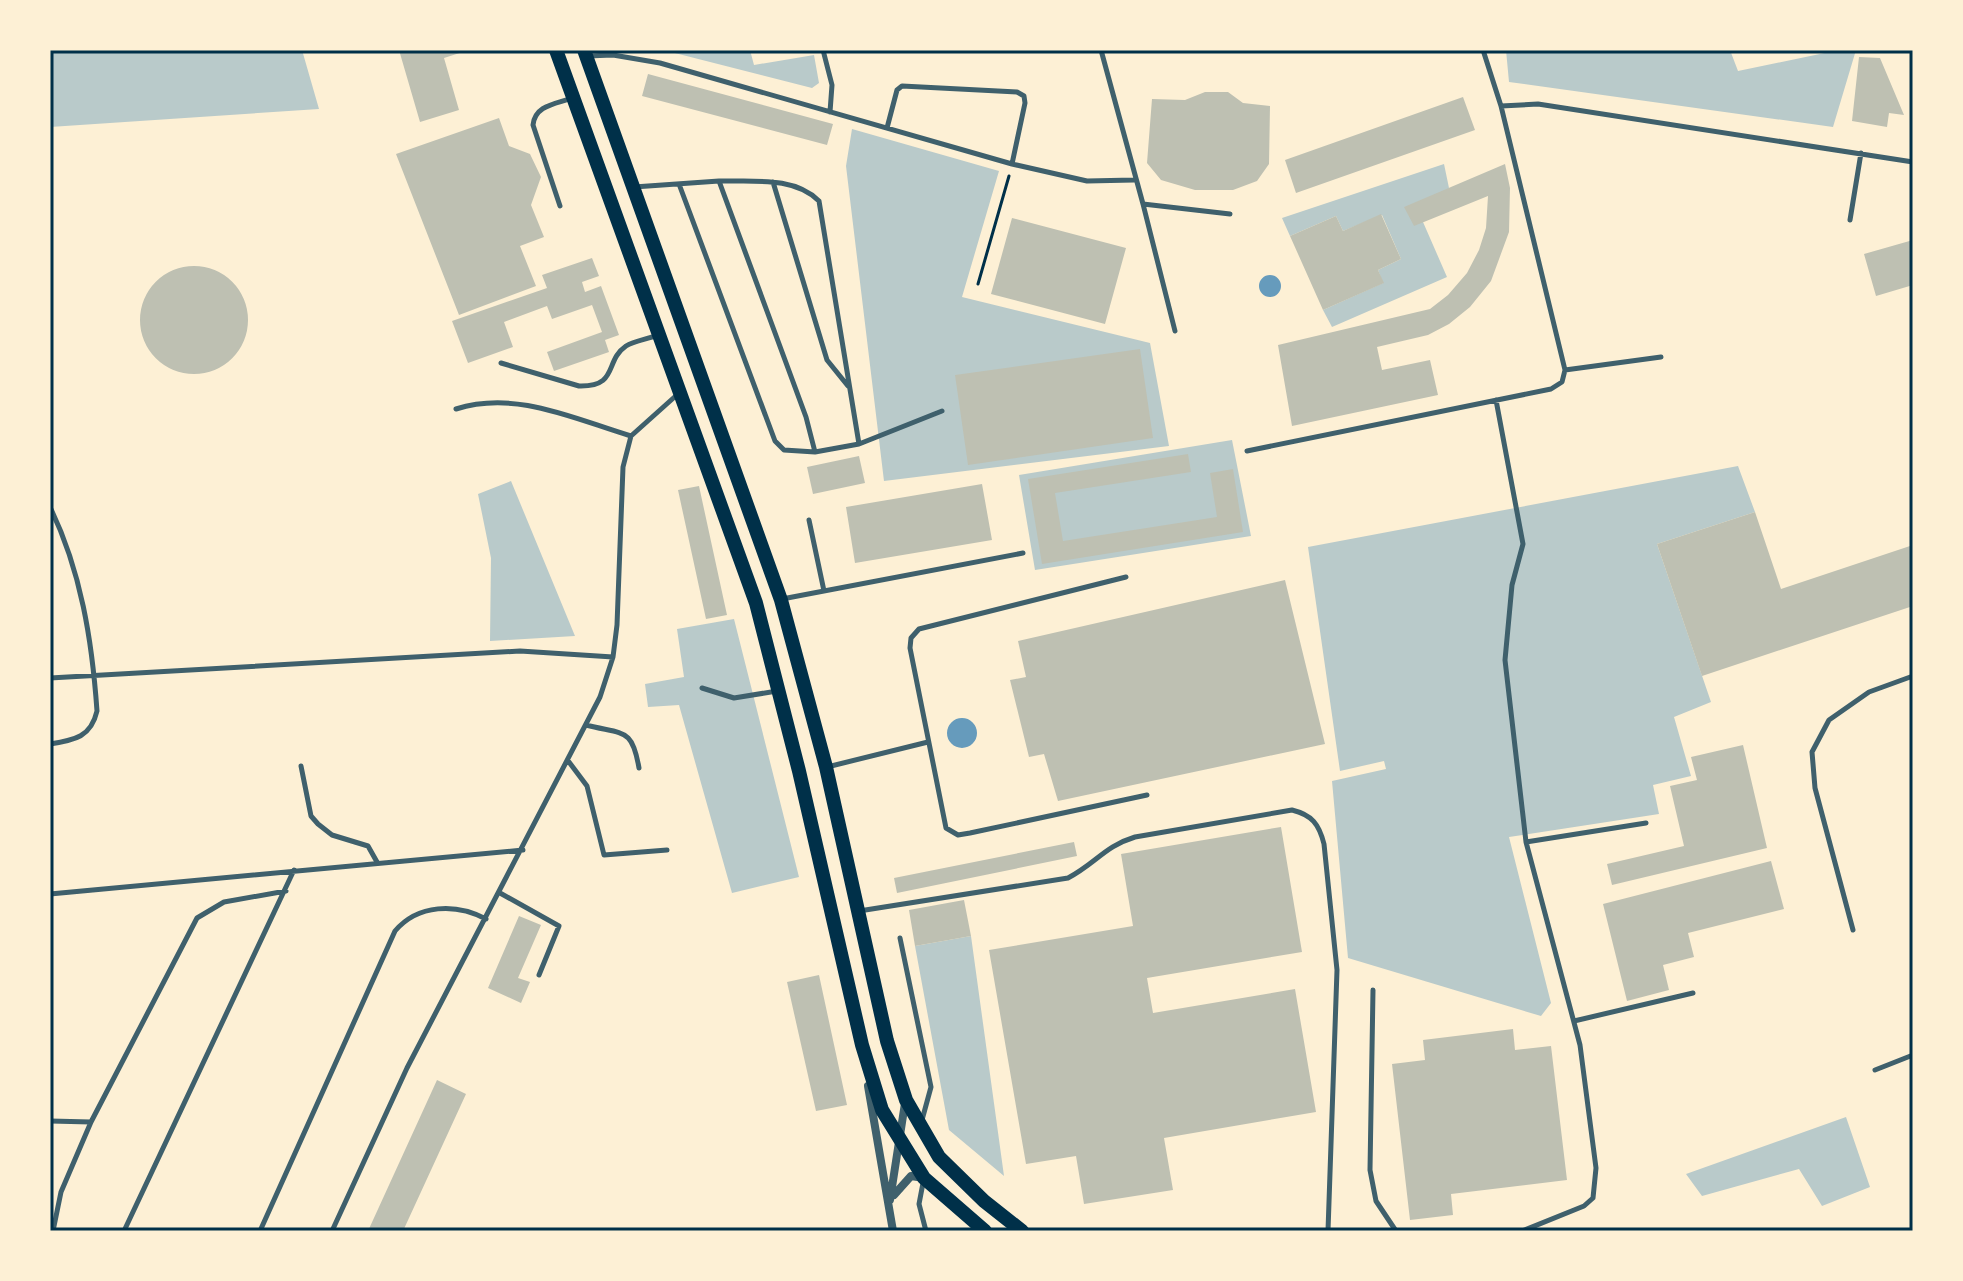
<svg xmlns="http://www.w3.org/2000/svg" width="1963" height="1281" font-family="'Fira Sans',sans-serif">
<rect width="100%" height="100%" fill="#fdf0d5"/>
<!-- green -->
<path fill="#b9caca" d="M 50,50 L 302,50 L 319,109 L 50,127 Z
M 663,50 L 750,50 L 754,65 L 814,55 L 819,83 L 812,88 Z
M 1506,50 L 1730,50 L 1738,71 L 1839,50 L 1856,50 L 1833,127 L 1509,82 Z
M 852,129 L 999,171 L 962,297 L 1150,343 L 1169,446 L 884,481 L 846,166 Z
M 1444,164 L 1449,188 L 1423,222 L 1447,277 L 1332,327 L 1323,310 L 1383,283 L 1378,270 L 1401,259 L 1382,215 L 1343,231 L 1336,216 L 1290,236 L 1282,218 Z
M 1232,440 L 1251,536 L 1035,570 L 1019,475 Z
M 1738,466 L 1755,512 L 1657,544 L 1711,702 L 1674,717 L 1691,776 L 1653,785 L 1659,814 L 1509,837 L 1551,1003 L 1541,1016 L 1348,958 L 1332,781 L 1386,769 L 1384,761 L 1340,771 L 1308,547 Z
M 511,481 L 575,636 L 490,641 L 491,558 L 478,494 Z
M 734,619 L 799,877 L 732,893 L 679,705 L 648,707 L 645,684 L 684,677 L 677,629 Z
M 971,936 L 1004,1176 L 949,1130 L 915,946 Z
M 1846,1117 L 1870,1187 L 1822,1206 L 1799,1169 L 1702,1196 L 1686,1174 Z"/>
<!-- water -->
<path fill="#669bbc" d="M1259 286a11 11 0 1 1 22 0a11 11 0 1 1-22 0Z
M947 733a15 15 0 1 1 30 0a15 15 0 1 1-30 0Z"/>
<!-- building -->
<path fill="#bec0b2" d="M 399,50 L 469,50 L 444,58 L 459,110 L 420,122 Z
M 1859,57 L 1880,58 L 1904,115 L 1889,113 L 1887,127 L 1852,121 Z
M 648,74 L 833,124 L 827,145 L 642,96 Z
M 1205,92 L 1228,92 L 1243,103 L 1270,106 L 1269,164 L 1257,181 L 1233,190 L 1195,190 L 1161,180 L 1147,163 L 1152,99 L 1185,100 Z
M 1463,97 L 1475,130 L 1296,193 L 1285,160 Z
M 499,118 L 509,146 L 530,154 L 541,177 L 531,205 L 544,237 L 520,246 L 536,286 L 459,315 L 396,154 Z
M 1505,164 L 1510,188 L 1509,232 L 1491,281 L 1470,307 L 1449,324 L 1428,335 L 1377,347 L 1382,370 L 1430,360 L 1438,395 L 1292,426 L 1278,345 L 1430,309 L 1448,295 L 1467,273 L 1479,250 L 1486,228 L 1488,196 L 1414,226 L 1404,207 Z
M 1381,214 L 1401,259 L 1378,270 L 1384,283 L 1323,310 L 1290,236 L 1336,216 L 1343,231 Z
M 1012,218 L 1126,248 L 1105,324 L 991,294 Z
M 1913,240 L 1913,285 L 1876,296 L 1864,254 Z
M 592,258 L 599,276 L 582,282 L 585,292 L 601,286 L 619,335 L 605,340 L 609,352 L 554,371 L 547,352 L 602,332 L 592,305 L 552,319 L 547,306 L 504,322 L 513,347 L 468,363 L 452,321 L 547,288 L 542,275 Z
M140 320a54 54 0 1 1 108 0a54 54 0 1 1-108 0Z
M 1140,349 L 1153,438 L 968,465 L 955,375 Z
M 1188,454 L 1191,472 L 1055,493 L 1063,541 L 1217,517 L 1210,473 L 1233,469 L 1243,532 L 1042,564 L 1028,479 Z
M 859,456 L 865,483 L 813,494 L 807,467 Z
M 982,484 L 992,540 L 855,563 L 846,507 Z
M 699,486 L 727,615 L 706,619 L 678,490 Z
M 1755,512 L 1781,589 L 1913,545 L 1913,606 L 1702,676 L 1657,544 Z
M 1285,580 L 1325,744 L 1058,801 L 1044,754 L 1029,757 L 1010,680 L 1026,677 L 1018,641 Z
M 1743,745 L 1767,848 L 1612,885 L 1607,864 L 1684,846 L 1670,786 L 1697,780 L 1691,757 Z
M 1281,827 L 1302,952 L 1147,978 L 1153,1013 L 1295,989 L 1316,1112 L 1164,1138 L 1173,1190 L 1084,1204 L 1076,1156 L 1026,1164 L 989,950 L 1133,926 L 1121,854 Z
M 1074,842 L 1077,856 L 897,893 L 894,878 Z
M 1771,861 L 1784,909 L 1688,933 L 1694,957 L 1663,965 L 1669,990 L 1627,1001 L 1603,904 Z
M 964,900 L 971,936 L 915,946 L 909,910 Z
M 519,916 L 541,925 L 518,978 L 530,982 L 521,1003 L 488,988 Z
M 819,975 L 847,1105 L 816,1111 L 787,982 Z
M 1513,1029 L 1515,1050 L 1551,1046 L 1567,1180 L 1451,1194 L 1453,1215 L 1410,1220 L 1392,1064 L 1425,1060 L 1423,1040 Z
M 437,1080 L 466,1094 L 403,1231 L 368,1231 Z"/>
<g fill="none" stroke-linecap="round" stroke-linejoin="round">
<!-- path -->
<path stroke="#003049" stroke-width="3" d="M 978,284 L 1009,176"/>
<!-- service -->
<path stroke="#3f606c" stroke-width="5" d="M 823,50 L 832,85 L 830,112
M 1101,50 L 1143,204 L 1230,214
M 587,56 L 613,55 L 660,63 L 1012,164 L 1087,181 L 1134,180
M 1501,106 L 1538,104 L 1913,162
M 887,128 L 897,90 L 902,86 L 1017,92 L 1024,96 L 1025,103 L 1012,164
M 719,181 C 753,182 794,176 819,201 L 859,444
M 773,182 L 827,360 L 848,386
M 679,184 L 775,441 L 784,450 L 815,452
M 634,187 L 719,181 L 806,417 L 815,452 L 859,444 L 942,411
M 1143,204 L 1175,331
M 560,206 L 533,125 C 535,105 556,104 572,98
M 1850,220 L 1861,153
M 501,363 L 579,386 C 619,387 604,361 626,346 C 634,341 648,339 658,335
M 1565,370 L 1661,357
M 1496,400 L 1523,544 L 1512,585 L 1505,660 L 1526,842 L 1580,1045 L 1596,1168 L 1593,1198 L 1584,1206 L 1522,1231
M 456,409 C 516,390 574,419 631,436
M 1247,451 L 1551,389 L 1562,382 L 1565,370 L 1501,106 L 1483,50
M 50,507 C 81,571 92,640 97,711 C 91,737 75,740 50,744
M 809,520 L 824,591
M 1126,577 L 919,629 L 911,638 L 910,648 L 946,828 L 958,835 L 970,833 L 1147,795
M 782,599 L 1023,553
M 50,678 L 520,651 L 613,657
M 702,688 L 734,698 L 777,691
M 586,725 C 624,735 632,727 639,768
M 569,762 L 587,786 L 604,855 L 667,850
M 301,766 L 311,816 L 318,824 L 332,835 L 368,846 L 377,862
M 827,767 L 928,742
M 1526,842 L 1646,823
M 500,893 L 559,926 L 539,975
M 50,894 L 523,850
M 859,911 L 1068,878 C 1095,864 1105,846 1135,837 L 1292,810 C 1312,815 1319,824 1324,844 L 1337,970 L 1328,1231
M 1853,930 L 1815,788 L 1812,752 L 1829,720 L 1869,692 L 1913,676
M 900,938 L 931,1087 L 922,1120
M 1373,990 L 1370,1170 L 1376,1201 L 1396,1231
M 1574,1021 L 1693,993
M 1875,1070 L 1913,1055
M 50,1121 L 91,1122
M 923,1183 L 919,1204 L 926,1231
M 53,1231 L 61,1192 L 91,1122 L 197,918 L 224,902 L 286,891
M 124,1231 L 294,870
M 260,1231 L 395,931 C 418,904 456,903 486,919
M 332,1231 L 407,1068 L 600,697 L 613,657 L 617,625 L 623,467 L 631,436 L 679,393
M 1911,1231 L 1913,1231"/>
<!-- minor -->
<path stroke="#3f606c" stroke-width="8" d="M 868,1086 L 893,1231
M 894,1195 L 911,1176 L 924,1178
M 890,1200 L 905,1103"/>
<!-- secondary -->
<path stroke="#003049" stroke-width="14" d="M 556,50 L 756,603 L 799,771 L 862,1045 L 882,1110 L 924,1178 L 985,1231
M 584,50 L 781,600 L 826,767 L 887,1041 L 906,1100 L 939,1157 L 984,1201 L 1022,1231"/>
</g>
<!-- border -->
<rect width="1963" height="1281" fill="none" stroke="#fdf0d5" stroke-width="104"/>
<rect x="52" y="52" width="1859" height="1177" fill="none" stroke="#003049" stroke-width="3"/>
</svg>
